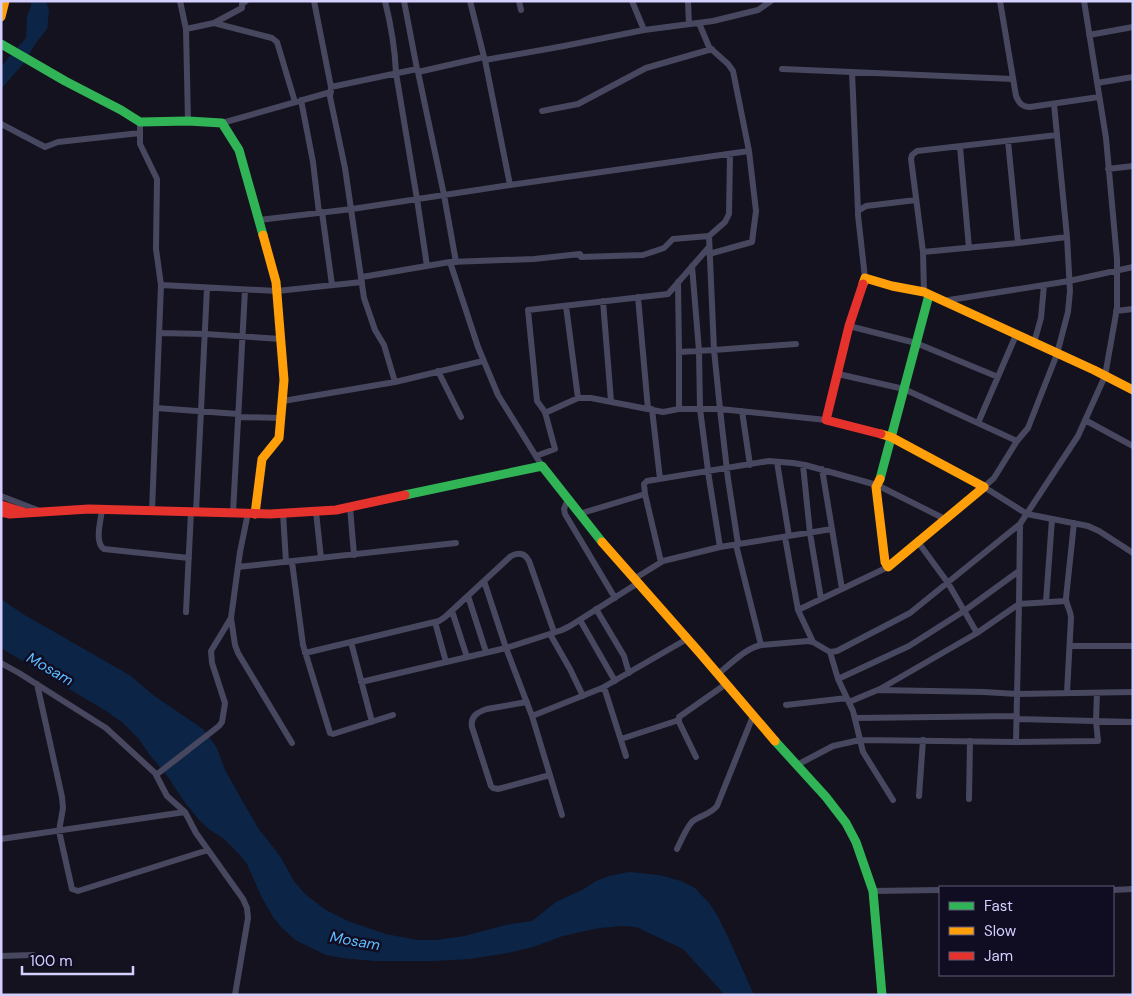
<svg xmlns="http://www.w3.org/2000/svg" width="1134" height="996" font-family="'DM Sans',sans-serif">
<rect width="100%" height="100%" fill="#14121e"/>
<!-- water -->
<path fill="#0c2445" d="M 31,1 L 46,1 L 49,11 L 47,29 L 36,43 L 23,64 L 1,89 L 1,67 L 9,57 L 26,38 L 27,16 L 31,6 Z
M 1,599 L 23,614 L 131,676 L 153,695 L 203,729 L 217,748 L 225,770 L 258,828 L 280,856 L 294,881 L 305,894 L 326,910 L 348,921 L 386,934 L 417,940 L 436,940 L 464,936 L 510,924 L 532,921 L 556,902 L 584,889 L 596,881 L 609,876 L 629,872 L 659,875 L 681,881 L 695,888 L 709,903 L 717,915 L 728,937 L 754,995 L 725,995 L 683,949 L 636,927 L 623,926 L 599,928 L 563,936 L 533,947 L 508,953 L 470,959 L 435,961 L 373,961 L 342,958 L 326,955 L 295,940 L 281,927 L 273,917 L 262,898 L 247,864 L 238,853 L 224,839 L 210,830 L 200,821 L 186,804 L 168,777 L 149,754 L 138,738 L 123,723 L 106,711 L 1,648 Z"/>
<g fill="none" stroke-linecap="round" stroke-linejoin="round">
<!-- street -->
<path stroke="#47475f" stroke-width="6" d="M 180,1 L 186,29 L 188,121
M 385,1 C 391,25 395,48 396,73 L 417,199 L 427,266
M 404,1 L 417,69
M 470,1 L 484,57
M 519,1 L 521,10
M 632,1 L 644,30
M 688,1 L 689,24
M 1000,1 L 1016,96 C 1019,103 1022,107 1030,107 L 1099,97
M 214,23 L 272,38 L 277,42 L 295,102
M 699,23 L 709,47 L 728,64 L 733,71 L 749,151
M 186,29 L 214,23 L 242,8 L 242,4 L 246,1
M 1089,35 L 1133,27
M 782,69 L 1013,79
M 418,72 L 444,195 L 456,262
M 852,72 L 858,211
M 1097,83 L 1133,77
M 331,87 L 417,69 L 418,72 L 484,57 L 485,60 L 564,46 L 644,30 L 713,21 L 758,10 L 771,1
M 301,100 L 313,162 L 319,213
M 542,111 L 578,104 L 646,68 L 712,49
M 140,122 L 140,144 L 157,179 L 156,249 L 161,285 L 277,291 L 362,282
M 222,123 L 331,92
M 1,124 L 45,147 L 58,142 L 140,133
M 1008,141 L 1018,243
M 960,147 L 969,248
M 1108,169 L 1133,166
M 510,185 L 749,151 L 756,211 L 752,242 L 709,254
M 322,212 L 332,285
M 259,220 L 352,209 L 510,185 L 485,60
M 709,236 L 725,222 L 729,214 L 730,154
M 923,252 L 1018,243 L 1067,237
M 450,262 L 534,259 L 580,254 L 581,257 L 643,255 L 664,248 L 673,239 L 709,236 L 714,350 L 796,344
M 692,266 L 699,351 L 700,409 L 720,409 L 728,479 L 738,544
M 362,277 L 450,262 L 478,347 L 498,395 L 542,466
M 865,278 L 858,215 L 858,211 L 866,206 L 916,200
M 678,282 L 679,352
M 924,292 L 923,252 L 911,159 L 912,155 L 917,151 L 1057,135
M 638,297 L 648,409
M 603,301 L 611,401
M 943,301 L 1069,281 L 1133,267
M 566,306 L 578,398
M 1116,311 L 1133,309
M 849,326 L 916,343 L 998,377
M 159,333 L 205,334 L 281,339
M 1034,343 L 1041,318 L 1044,285
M 438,371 L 461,417
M 838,374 L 904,389 L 1017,441 L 994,478 L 984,487 L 1027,514 L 1088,526 L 1099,531 L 1133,553
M 395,382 L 483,361
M 283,401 L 395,382 L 384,345 L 375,330 L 364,298 L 345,168 L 330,97 L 331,87 L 314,1
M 156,408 L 238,414 L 239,417 L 281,418
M 652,409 L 660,479
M 742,411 L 750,465
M 545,413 L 578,398 L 591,398 L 663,412 L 679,409
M 1085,420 L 1133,446
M 978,423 L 1016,335
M 1017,441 L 1028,428 L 1057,354 L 1068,312 L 1070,291 L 1067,237 L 1054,104
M 536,456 L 555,449 L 545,412 L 537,401 L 528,310 L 668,294 L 709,247
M 777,462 L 789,536
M 803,465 L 810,533 L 821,599
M 822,469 L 832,529 L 720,547 L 709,478 L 700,409 L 679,409 L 679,352 L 714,350 L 720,409 L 826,420
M 1,496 L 40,511
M 568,499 L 564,509 L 565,514 L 615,598
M 350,507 L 354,555
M 102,509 C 101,521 94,542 104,549 L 189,558
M 152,511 L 161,285
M 196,512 L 207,288
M 316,512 L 321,558
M 233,513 L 245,290
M 283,513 L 286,562
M 579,514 L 645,494
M 832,529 L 842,589
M 785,537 L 798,610
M 918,542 L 948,583 L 977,633
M 736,545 L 761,645
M 292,562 L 303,645 L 330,733 L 333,734 L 393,715
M 661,562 L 645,494 L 644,484 L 647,481 L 769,461 L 793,463 L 805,465 L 877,485 L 945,519
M 238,567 L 456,543
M 634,579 L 663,561 L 720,547
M 484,581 L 506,648 L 532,716 L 562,815
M 468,596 L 486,652
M 1046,602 L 1052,519
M 596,609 L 624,656 L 629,673
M 452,611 L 467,657
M 186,612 L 191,512
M 231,618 L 235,645 L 238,653 L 292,743
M 580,620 L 615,681
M 435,622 L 446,662
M 550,634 L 570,669 L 583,696
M 351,642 L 372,722
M 813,642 L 798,610 L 888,567
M 1070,646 L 1133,646
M 830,652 L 838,679 L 853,711 L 863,752 L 893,800
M 305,653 L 439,621 L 445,617 L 511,556 C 518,552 525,553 529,561 L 554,632
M 1,663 L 19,673 L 106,728 L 155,773 L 167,796 L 185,812 L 196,833 L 243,899 L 247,908 L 248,918 L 235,995
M 718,674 C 731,664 744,649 761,645 L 808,641 L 813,642 L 830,652 L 837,651 L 910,613 L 1020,524 L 1078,436 L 1105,376 L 1117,308 L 1117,259 L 1106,138 L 1084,1
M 838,679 L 909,646 L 964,611 L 1019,571
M 361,682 L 506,648 L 562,630 L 570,626 L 638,583
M 37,684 L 62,797 L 63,808 L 59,831 L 72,889 L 78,891 L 208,850
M 604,687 L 626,756
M 878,690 L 984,692 L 1017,694 L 1133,692
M 1067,693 L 1071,618 C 1071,611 1066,605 1066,598 L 1074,523
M 527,702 L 487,709 C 478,712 470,716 472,727 L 491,786 L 493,788 L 498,789 L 550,775
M 849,702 L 880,689 L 977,633 L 1019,604 L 1066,601
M 786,705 L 847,698
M 532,716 L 602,688 L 687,639
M 855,718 L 1017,716
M 1017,719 L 1133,722
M 621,739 L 679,720
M 1016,742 L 1019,604 L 1020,524
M 696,757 L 679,722 L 679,717 L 726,684
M 797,765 L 833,746 L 860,740 L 1016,742 L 1098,741 L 1096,721 L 1097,693
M 156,775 L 219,726 L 222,722 L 225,703 L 212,663 L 211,651 L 231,618 L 240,552 L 248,513
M 919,796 L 923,740
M 969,799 L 970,741
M 1,839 L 185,812
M 677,849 C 681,841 687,826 693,821 C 701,815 711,814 717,806 L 753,716
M 1113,890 L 1133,889
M 873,891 L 940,890
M 1,956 L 33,955"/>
<!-- fast -->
<path stroke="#30b455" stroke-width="9" d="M 1,44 L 65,81 L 121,110 L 140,122 L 188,121 L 222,123 L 239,150 L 263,235
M 880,479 L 929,295
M 405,495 L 542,466 L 602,542
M 775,741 L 826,797 L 846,823 L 856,842 L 873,891 L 882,995"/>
<!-- slow -->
<path stroke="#ff9f0a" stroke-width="9" d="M 1,17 L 5,1
M 863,284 L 865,278 L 892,286 L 924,292 L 1094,370 L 1133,390
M 880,479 L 876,487 L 885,562 L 888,567 L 984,487 L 891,437 L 881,434
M 255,514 L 262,459 L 279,438 L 284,380 L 276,282 L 263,235
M 602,542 L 699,652 L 775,741"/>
<!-- jam -->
<path stroke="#e5322d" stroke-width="9" d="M 863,284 L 849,326 L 826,420 L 881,434
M 1,505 L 23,512
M 1,512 L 10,514 L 89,509 L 270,514 L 336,510 L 405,495"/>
</g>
<g text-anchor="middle" stroke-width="5" stroke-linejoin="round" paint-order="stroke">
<!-- water labels -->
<g font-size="15" font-style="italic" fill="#5dbbff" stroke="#100d23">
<text transform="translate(50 669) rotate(30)" y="5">Mosam</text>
<text transform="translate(355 941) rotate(10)" y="5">Mosam</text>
</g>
</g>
<!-- border -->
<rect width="1134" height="996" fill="none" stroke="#d3cfff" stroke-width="5"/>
<!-- legend -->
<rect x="939" y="886" width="175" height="90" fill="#100d23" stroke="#5e5b7b"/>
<rect x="949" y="902" width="25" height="8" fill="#30b455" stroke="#5e5b7b"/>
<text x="984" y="911" font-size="15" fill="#d3cfff">Fast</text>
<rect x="949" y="927" width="25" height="8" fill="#ff9f0a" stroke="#5e5b7b"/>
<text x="984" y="936" font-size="15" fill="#d3cfff">Slow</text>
<rect x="949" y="952" width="25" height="8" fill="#e5322d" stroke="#5e5b7b"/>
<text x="984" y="961" font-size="15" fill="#d3cfff">Jam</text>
<!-- scale -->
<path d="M22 966v8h111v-8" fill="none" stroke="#d3cfff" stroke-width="2.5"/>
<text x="30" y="966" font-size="15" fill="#d3cfff" stroke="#100d23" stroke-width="4" paint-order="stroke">100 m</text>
</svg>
